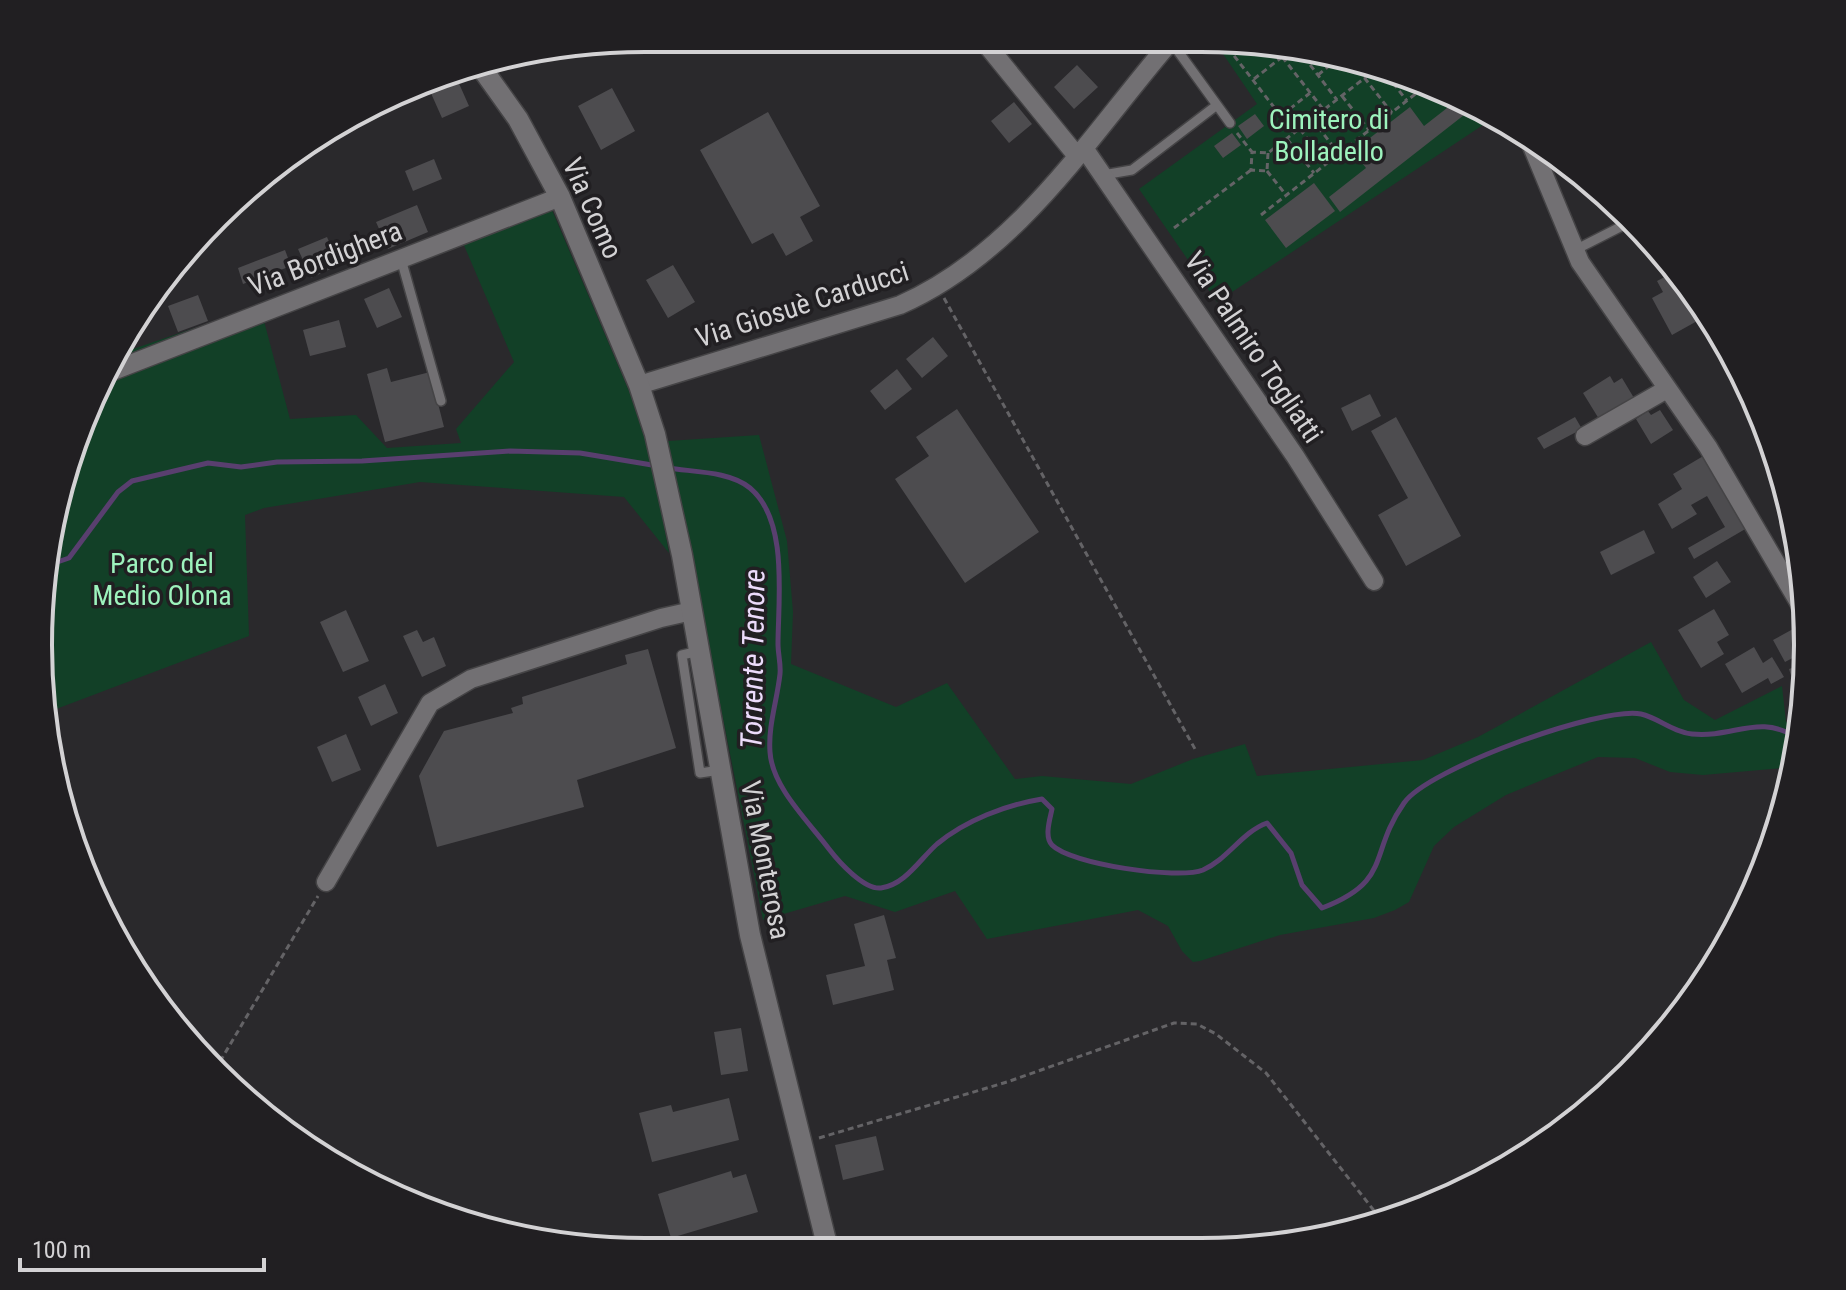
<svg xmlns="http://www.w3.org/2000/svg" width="1846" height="1290" font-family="'Roboto Condensed',sans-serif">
<rect width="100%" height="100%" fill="#2a292c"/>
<!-- green -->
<path fill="#124027" d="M 1219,48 L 1320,50 L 1481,110 L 1489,121 L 1217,302 L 1139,189 L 1257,104 Z
M 552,210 L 629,391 L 651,457 L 669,553 L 624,497 L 420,482 L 264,508 L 245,515 L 249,636 L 43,714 L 43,565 L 84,412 L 121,353 L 260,306 L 290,419 L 356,415 L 387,448 L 461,443 L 456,429 L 514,362 L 463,243 Z
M 759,435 L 787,541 L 793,612 L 791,664 L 896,707 L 947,683 L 1015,779 L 1042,776 L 1131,784 L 1193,759 L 1245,744 L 1257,776 L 1423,760 L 1478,737 L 1651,642 L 1684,700 L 1715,720 L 1782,686 L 1786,722 L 1800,724 L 1793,767 L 1703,775 L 1670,772 L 1635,758 L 1598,757 L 1506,795 L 1454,827 L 1434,846 L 1409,902 L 1395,910 L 1374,918 L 1280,935 L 1200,961 L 1193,962 L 1182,951 L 1168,926 L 1138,910 L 987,939 L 955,891 L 895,912 L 845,896 L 763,920 L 668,441 Z"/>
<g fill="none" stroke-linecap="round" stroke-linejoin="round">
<!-- stream -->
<path stroke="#593f6f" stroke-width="5" d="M 668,468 C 692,472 730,471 750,488 C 789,520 778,601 778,644 C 778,654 781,664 780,674 C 777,701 768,726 770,752 C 772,787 809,822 829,849 C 839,862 864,890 881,888 C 905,885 920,859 937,844 C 966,820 1006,805 1042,799 L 1052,809 C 1050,819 1044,837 1052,845 C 1070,864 1178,880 1203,870 C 1228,859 1242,832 1267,823 L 1291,853 L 1302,885 L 1322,908 C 1393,881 1368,854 1404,803 C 1427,769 1601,706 1641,714 C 1659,718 1672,732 1692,734 C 1735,738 1758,713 1798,738
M 43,567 L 69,558 L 118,492 L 132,481 L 208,463 L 241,467 L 277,462 L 362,461 L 510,451 L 580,453 L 658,466"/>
</g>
<!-- building -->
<path fill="#4d4c4f" d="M 1077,65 L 1098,87 L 1074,109 L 1054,87 Z
M 457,79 L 469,106 L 442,118 L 430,91 Z
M 612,88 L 635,131 L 601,150 L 578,106 Z
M 1456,101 L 1473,108 L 1340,212 L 1329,197 L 1366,168 L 1353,151 L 1410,107 L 1424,126 Z
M 1014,102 L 1032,124 L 1009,143 L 991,121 Z
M 768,112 L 820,206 L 800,217 L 813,241 L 786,256 L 773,233 L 752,244 L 700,150 Z
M 1255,114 L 1264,126 L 1247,139 L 1238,126 Z
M 1232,133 L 1241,145 L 1223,158 L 1214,146 Z
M 434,159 L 442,179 L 413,191 L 405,171 Z
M 1314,183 L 1335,211 L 1286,248 L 1265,220 Z
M 417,205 L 428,232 L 388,249 L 376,222 Z
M 327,237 L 339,265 L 311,278 L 298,249 Z
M 285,250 L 291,266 L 243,284 L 238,268 Z
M 673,265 L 695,302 L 668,318 L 646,280 Z
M 1676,271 L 1708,315 L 1672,335 L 1652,298 L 1663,292 L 1657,281 Z
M 389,288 L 402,317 L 377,328 L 364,299 Z
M 198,295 L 208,321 L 178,332 L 168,306 Z
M 339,320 L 346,347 L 310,356 L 303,330 Z
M 933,337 L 948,356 L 922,378 L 906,359 Z
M 387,368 L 391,382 L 430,372 L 444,427 L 385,442 L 367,374 Z
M 897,369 L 912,389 L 885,410 L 870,391 Z
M 1610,376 L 1614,383 L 1622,378 L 1634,398 L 1599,419 L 1583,393 Z
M 1370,394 L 1381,416 L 1352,431 L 1341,408 Z
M 1752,397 L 1776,449 L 1779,465 L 1744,401 Z
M 957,409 L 1039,532 L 965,583 L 895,479 L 929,456 L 916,437 Z
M 1660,410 L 1673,430 L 1651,444 L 1636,419 L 1648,411 L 1651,415 Z
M 1396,417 L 1461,536 L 1406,566 L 1378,515 L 1408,498 L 1371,431 Z
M 1575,417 L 1582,429 L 1544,449 L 1537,438 Z
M 1705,455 L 1747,528 L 1694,559 L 1688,548 L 1725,527 L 1707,496 L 1691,505 L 1697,514 L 1672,529 L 1658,504 L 1682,489 L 1673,474 Z
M 1644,530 L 1655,553 L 1611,575 L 1600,552 Z
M 1717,561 L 1731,582 L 1706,598 L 1693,577 Z
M 1714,609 L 1729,635 L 1717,642 L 1724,654 L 1701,668 L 1678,630 Z
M 346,610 L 369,661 L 343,672 L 320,622 Z
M 1793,629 L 1800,641 L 1805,638 L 1806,651 L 1785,662 L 1773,640 Z
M 417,630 L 423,642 L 434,637 L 446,666 L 422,677 L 403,636 Z
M 1754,647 L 1763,663 L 1772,657 L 1784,677 L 1771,684 L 1768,678 L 1742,693 L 1725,664 Z
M 648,649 L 676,748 L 577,780 L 584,807 L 437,847 L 419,776 L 444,731 L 513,713 L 511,708 L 523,704 L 522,697 L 627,664 L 625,655 Z
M 1806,663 L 1805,695 L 1798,698 L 1789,669 Z
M 385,684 L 398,713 L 371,726 L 358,697 Z
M 346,734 L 361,770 L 332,782 L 317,747 Z
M 884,915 L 896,958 L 887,960 L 894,990 L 833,1005 L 826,975 L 865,966 L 854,924 Z
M 741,1028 L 748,1071 L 721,1075 L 714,1032 Z
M 729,1098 L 739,1140 L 652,1162 L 639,1113 L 671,1105 L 673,1112 Z
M 876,1136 L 884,1170 L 843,1180 L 835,1145 Z
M 731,1171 L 733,1178 L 746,1174 L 758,1212 L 671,1238 L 658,1194 Z"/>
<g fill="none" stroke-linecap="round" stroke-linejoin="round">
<!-- service casing -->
<g stroke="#454446" stroke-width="12">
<path id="service" d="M 1175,47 L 1230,123
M 1103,175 L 1132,170 L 1217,105
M 1575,250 L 1630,222
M 401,259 L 441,401
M 699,651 L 682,655 L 700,773 L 720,770"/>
</g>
<!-- minor casing -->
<g stroke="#454446" stroke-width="21">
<path id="minor" d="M 986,44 L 1077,156
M 1529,139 L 1580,262 L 1708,447 L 1804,611
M 1084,148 L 1295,456 L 1374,581
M 110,372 L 560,197
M 639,385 L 900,305 C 1016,254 1087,140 1166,47
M 1585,436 L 1667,389
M 326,882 L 430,703 L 471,679 L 661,618 L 692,611"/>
</g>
<!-- secondary casing -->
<g stroke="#454446" stroke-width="23">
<path id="secondary" d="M 478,63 L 518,119 L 560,197 L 639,385 L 655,434 L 682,555 L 750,935 L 828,1249"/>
</g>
<!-- path -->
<path stroke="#646366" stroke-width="3" stroke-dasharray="6 4" stroke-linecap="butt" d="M 1228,48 L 1294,133
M 1276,49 L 1323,109
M 1298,49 L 1337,100
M 1352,62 L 1392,113
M 1318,75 L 1340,57
M 1387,75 L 1407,101
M 1254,79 L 1282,57
M 1342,96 L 1369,130
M 1282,115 L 1310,93
M 1312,119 L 1339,154
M 1300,129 L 1326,163
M 1237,133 L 1252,152
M 1287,139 L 1314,173
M 1268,153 L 1267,171 L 1251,170 L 1252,152 L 1268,153 L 1375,70
M 1267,171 L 1286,195
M 1261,215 L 1423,88
M 1174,228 L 1251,170
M 944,298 L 1195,749
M 215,1070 L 318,896
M 819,1138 L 1007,1082 L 1174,1023 L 1197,1024 L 1216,1034 L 1266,1073 L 1379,1217"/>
<!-- service -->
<use href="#service" stroke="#727073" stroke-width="9"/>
<!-- minor -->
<use href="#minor" stroke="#727073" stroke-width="18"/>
<!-- secondary -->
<use href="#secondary" stroke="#727073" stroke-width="20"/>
</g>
<g text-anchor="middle" stroke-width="7" stroke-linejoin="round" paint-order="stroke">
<!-- park labels -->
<g font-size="28" fill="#9df3bd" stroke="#211f22">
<text x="1329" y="129">Cimitero di<tspan x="1329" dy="32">Bolladello</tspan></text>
<text x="162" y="573">Parco del<tspan x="162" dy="32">Medio Olona</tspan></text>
</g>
<!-- street labels -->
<g font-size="28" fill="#d3d2d4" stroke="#211f22">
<text transform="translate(593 208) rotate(66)" y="10">Via Como</text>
<text transform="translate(325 258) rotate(-21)" y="10">Via Bordighera</text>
<text transform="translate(802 304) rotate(-18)" y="10">Via Giosuè Carducci</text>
<text transform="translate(1254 347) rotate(56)" y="10">Via Palmiro Togliatti</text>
<text transform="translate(766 860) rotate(79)" y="10">Via Monterosa</text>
</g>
<!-- water labels -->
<g font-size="30" font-style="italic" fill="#ecdcfb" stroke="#211f22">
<text transform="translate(753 659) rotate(-89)" y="10">Torrente Tenore</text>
</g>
</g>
<!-- crop -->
<path d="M0 0H1846V1290H0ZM645 52H1201A593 593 0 0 1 1794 645V645A593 593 0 0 1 1201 1238H645A593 593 0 0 1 52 645V645A593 593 0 0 1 645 52Z" fill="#211f22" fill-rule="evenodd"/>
<path fill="none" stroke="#d3d2d4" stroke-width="4" d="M645 52H1201A593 593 0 0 1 1794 645V645A593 593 0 0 1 1201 1238H645A593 593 0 0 1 52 645V645A593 593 0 0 1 645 52Z"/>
<!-- scale -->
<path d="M20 1258v12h244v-12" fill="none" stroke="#d3d2d4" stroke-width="4"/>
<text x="32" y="1258" font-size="24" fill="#d3d2d4" stroke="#211f22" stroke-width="6" paint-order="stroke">100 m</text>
</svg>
